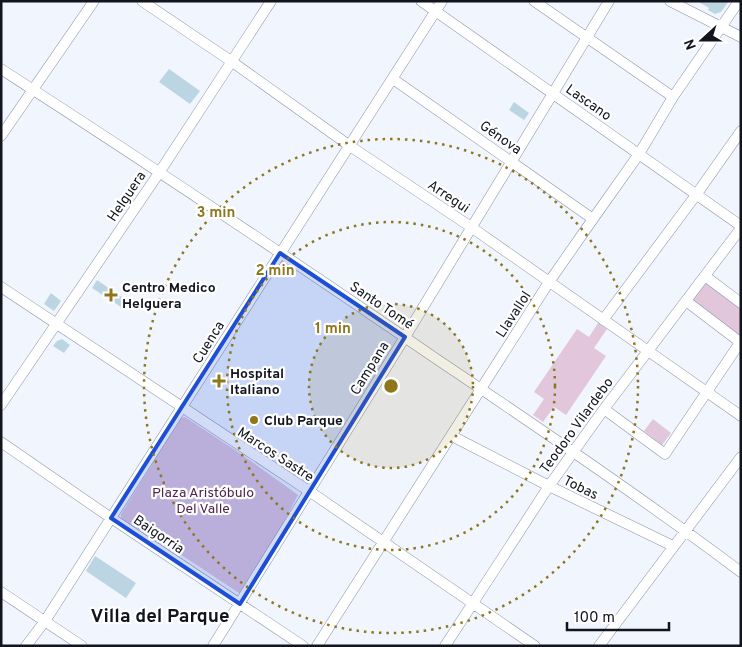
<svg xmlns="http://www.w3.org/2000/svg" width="742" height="647" font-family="Overpass,sans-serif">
<rect width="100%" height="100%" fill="#f1f5fe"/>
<!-- green -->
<path fill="#e2c6db" d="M 705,276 L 741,303 L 741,341 L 686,301 Z
M 598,323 L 607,329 L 594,348 L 606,356 L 566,415 L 554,407 L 543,422 L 533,415 L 544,399 L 534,392 L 577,329 L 589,337 Z
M 185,417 L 241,454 L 298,495 L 270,548 L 242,595 L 180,554 L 121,519 L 121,514 L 181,418 Z
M 653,419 L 671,433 L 662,445 L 644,431 Z"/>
<!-- building -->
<path fill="#bbd5e2" d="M 697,1 L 729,1 L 721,12 L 715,14 L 708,10 L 709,8 Z
M 169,69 L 200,91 L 190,104 L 159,82 Z
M 514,102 L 529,113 L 524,120 L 509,110 Z
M 97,280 L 129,302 L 124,309 L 92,288 Z
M 51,293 L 61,301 L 54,311 L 44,304 Z
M 62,339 L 70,345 L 64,353 L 53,346 L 57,341 Z
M 95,556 L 136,583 L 126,598 L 86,571 Z"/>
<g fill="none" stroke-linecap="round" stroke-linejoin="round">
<!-- minor casing -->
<g stroke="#8993a7" stroke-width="11">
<path id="minor" d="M 142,1 L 231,61 L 350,146 L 471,227 L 741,416
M 421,1 L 741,226
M 534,1 L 673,97
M 670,1 L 741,37
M 1,69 C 147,163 292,260 435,358 C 538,427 641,497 741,572
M 393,79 L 593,219
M 1,136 L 94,1
M 705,276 L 741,303
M 1,287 L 309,491 L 535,646
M 686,301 L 740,342
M 603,320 L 696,195 L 741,131
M 1,405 L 159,173 L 271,1
M 604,409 L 665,454 L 741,341
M 452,436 L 549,486 L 673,546
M 1,442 L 111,518 L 303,646
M 1,592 L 82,646
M 26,646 L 45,621 L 442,1
M 213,646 L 405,337 L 609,1
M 317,646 L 549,282 L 593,219 L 639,154 L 673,97 L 739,1
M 445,646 L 549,486 L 604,409 L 741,228
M 599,646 L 741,457"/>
</g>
<!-- minor -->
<use href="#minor" stroke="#fff" stroke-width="10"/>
</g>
<!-- marked area -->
<path fill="#1d4ed8" fill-opacity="0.2" stroke="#1d4ed8" stroke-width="4" stroke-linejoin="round" d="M 280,253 L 405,337 L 240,604 L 111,518 Z"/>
<!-- distance rings -->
<circle cx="391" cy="386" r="82" fill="#8f761b" fill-opacity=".12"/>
<g fill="none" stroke="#8f761b" stroke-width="2.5" stroke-dasharray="2.5 5">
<circle cx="391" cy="386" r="82"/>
<circle cx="391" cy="386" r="164"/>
<circle cx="391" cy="386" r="247"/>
</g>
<!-- markers -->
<g fill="#8f761b" stroke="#fff" stroke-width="2">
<path d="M108.5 287.5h5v5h5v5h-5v5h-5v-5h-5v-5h5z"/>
<path d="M216.5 373.5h5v5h5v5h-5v5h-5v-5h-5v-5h5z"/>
<circle cx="254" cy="420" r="5"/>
</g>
<g text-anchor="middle" stroke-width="4.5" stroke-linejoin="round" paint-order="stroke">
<!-- street labels -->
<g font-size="14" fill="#12151d" stroke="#fff">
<text transform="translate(589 102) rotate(35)" y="5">Lascano</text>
<text transform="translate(501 137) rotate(35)" y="5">Génova</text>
<text transform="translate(126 196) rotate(-56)" y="5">Helguera</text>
<text transform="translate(449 196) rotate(34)" y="5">Arregui</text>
<text transform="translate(382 305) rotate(34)" y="5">Santo Tomé</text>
<text transform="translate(513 314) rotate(-57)" y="5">Llavallol</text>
<text transform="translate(208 342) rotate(-58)" y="5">Cuenca</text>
<text transform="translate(369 368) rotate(-58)" y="5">Campana</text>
<text transform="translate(576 425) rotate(-54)" y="5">Teodoro Vilardebo</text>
<text transform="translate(276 454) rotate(33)" y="5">Marcos Sastre</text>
<text transform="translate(581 487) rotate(26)" y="5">Tobas</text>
<text transform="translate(159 534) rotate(34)" y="5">Baigorria</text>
</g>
<!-- poi labels -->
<g font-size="14" font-weight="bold" fill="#12151d" stroke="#fff" text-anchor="start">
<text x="122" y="292">Centro Medico<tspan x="122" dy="16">Helguera</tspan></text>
<text x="230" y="378">Hospital<tspan x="230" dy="16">Italiano</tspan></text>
<text x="264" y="425">Club Parque</text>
</g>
<!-- park labels -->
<g font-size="14" fill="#512349" stroke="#fff">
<text x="203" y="497">Plaza Aristóbulo<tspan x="203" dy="16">Del Valle</tspan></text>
</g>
<!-- district labels -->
<g font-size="19" font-weight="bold" fill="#12151d" stroke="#fff">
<text x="160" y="622">Villa del Parque</text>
</g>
</g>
<circle cx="391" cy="386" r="8" fill="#8f761b" stroke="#fff" stroke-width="2.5"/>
<g font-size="15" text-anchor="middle" font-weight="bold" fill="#8f761b" stroke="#fff" stroke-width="4.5" stroke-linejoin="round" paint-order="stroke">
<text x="216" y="217">3 min</text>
<text x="275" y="275">2 min</text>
<text x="333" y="333">1 min</text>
</g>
<!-- border -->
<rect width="742" height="647" fill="none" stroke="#12151d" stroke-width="5"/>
<!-- north arrow -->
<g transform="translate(702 40) rotate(249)" stroke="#ffffff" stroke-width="4" paint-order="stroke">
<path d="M0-4L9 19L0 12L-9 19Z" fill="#12151d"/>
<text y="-8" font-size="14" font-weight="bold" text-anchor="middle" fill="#12151d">N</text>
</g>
<!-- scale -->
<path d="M567 622v8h102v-8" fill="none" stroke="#12151d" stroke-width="2.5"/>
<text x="574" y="622" font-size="15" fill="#12151d" stroke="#ffffff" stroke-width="4" paint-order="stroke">100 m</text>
</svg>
